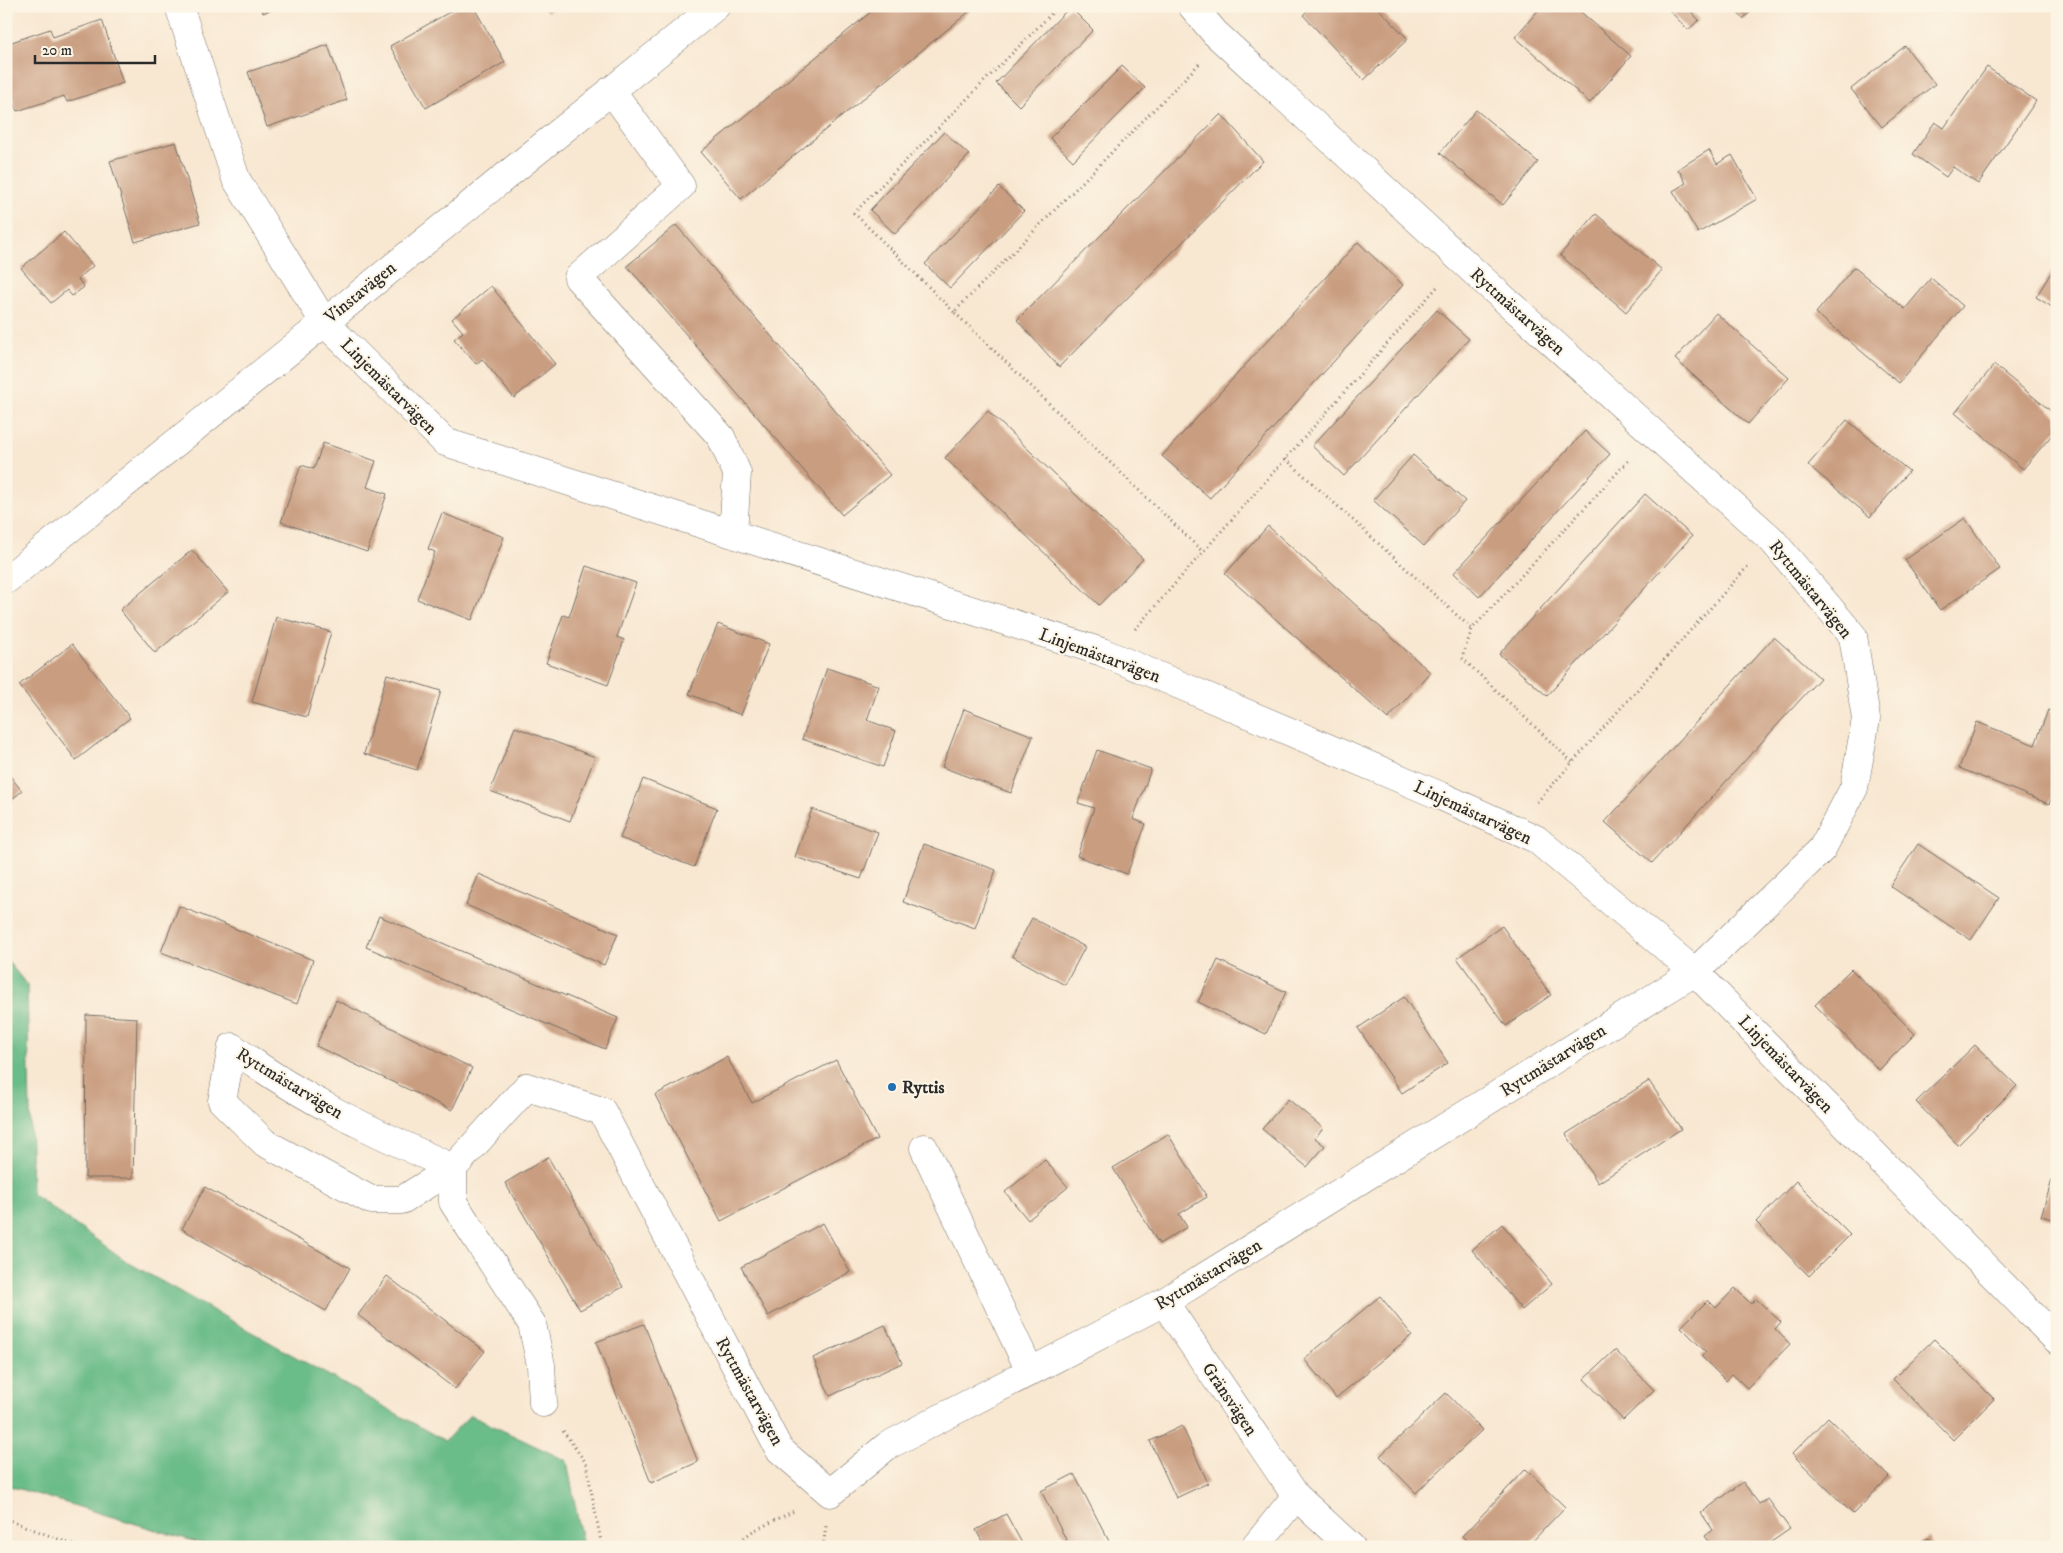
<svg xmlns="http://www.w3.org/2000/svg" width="2063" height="1553" font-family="'IM FELL DW Pica',serif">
<rect width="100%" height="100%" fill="#fcf5e5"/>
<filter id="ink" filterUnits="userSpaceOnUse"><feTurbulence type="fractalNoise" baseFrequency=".02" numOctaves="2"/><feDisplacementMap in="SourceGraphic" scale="10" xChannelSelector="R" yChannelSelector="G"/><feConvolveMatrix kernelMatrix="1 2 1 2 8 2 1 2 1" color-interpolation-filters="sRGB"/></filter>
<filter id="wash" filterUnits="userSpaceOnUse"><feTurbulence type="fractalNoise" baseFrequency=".0096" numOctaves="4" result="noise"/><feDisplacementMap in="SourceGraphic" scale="20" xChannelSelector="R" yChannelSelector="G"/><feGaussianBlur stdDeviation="1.12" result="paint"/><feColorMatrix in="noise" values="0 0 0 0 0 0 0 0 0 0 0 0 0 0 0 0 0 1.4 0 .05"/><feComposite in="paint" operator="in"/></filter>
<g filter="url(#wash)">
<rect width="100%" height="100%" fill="#f8e7d1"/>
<!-- forest -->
<path fill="#6bbc88" stroke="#4b745a" d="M 6,959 L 27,985 L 32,1194 L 129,1263 L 445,1441 L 470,1415 L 567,1461 L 583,1547 L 213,1547 L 6,1485 Z"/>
<g id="blocks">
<!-- building -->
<path fill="#c99d80" d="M 261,6 L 280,6 L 263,13 Z
M 460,6 L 473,6 L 505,62 L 426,108 L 390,46 Z
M 543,6 L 558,6 L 547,12 Z
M 878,6 L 976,6 L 741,199 L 701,152 Z
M 1312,6 L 1376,6 L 1408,39 L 1364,80 L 1303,15 Z
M 1542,6 L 1574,6 L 1631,56 L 1590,103 L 1515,37 Z
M 1675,6 L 1686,6 L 1699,20 L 1688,30 L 1670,11 Z
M 1732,6 L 1757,6 L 1743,19 Z
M 1070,7 L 1093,30 L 1019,106 L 996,83 Z
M 102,20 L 123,83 L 67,102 L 64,96 L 17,111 L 6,80 L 6,44 L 50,29 L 53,37 Z
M 328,45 L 347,100 L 267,127 L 248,72 Z
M 1905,46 L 1935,84 L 1882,127 L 1851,89 Z
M 1122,66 L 1145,88 L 1073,161 L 1050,138 Z
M 1987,67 L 2036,101 L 1978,184 L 1953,167 L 1946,177 L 1913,154 L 1935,122 L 1944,128 Z
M 1476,110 L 1538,162 L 1503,205 L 1440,153 Z
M 1221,114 L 1263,161 L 1059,367 L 1017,320 Z
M 944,132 L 969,155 L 895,234 L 870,210 Z
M 176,142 L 200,223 L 135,242 L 110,161 Z
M 1709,150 L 1717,164 L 1732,155 L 1757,199 L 1698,233 L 1673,191 L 1686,183 L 1678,169 Z
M 999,187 L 1024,211 L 950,288 L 925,264 Z
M 1596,214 L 1662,270 L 1626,312 L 1560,255 Z
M 676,225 L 890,475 L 842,515 L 627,266 Z
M 64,232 L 93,266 L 78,279 L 84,287 L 72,296 L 67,290 L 51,303 L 21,268 Z
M 1358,242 L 1403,285 L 1210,498 L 1162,456 Z
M 2057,263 L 2057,310 L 2036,297 Z
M 1854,267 L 1905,309 L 1931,278 L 1963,306 L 1899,383 L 1816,313 Z
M 491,286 L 555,364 L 514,398 L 482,359 L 476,364 L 454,339 L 463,332 L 452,319 Z
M 1437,310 L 1469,339 L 1344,476 L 1312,446 Z
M 1716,313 L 1789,378 L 1748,424 L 1675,359 Z
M 1994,365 L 2057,416 L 2057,429 L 2023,469 L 1955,413 Z
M 988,411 L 1143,559 L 1099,605 L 945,458 Z
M 1847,420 L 1909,471 L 1870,517 L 1808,465 Z
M 1585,431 L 1610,454 L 1479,597 L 1454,573 Z
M 323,443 L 376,461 L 367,487 L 387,494 L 367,552 L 281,522 L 301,465 L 314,469 Z
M 1413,455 L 1465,501 L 1424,546 L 1373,500 Z
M 1645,494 L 1692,536 L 1547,696 L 1499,654 Z
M 442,513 L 504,537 L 472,620 L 417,599 L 435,552 L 428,549 Z
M 1965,518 L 2000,569 L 1940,610 L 1905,560 Z
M 1268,526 L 1430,672 L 1388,719 L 1225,574 Z
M 192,550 L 228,592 L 155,653 L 120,610 Z
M 586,566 L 636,583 L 617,637 L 624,640 L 608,685 L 546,663 L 563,615 L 569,617 Z
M 276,617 L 331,632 L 307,717 L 252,702 Z
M 718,624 L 769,644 L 741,715 L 689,694 Z
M 1774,637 L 1820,678 L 1652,863 L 1605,822 Z
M 72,644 L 130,718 L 76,760 L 19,685 Z
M 827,668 L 879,686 L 867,720 L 896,731 L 883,767 L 802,739 Z
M 387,674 L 441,691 L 417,770 L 364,754 Z
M 964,709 L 1033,736 L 1011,793 L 942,767 Z
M 2048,710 L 2057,714 L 2057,786 L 2049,804 L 1959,768 L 1977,722 L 2035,745 Z
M 515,727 L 595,757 L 570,821 L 490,791 Z
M 1097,750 L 1151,769 L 1133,819 L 1146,824 L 1127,874 L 1077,856 L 1094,808 L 1078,803 Z
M 6,771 L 22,791 L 6,804 Z
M 643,779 L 717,808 L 694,867 L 620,838 Z
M 812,809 L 878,832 L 861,879 L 795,857 Z
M 924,844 L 996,870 L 975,928 L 903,902 Z
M 1918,844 L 1999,898 L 1971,940 L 1890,886 Z
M 479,874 L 618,934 L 604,965 L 466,905 Z
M 179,906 L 313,960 L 297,1004 L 161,952 Z
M 379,916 L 618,1018 L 605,1049 L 366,947 Z
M 1032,918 L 1085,947 L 1065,985 L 1012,956 Z
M 1502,926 L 1551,995 L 1506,1026 L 1457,958 Z
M 1218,960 L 1286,992 L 1266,1034 L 1198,1002 Z
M 1851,969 L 1915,1034 L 1879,1070 L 1815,1005 Z
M 1404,997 L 1448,1063 L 1402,1093 L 1358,1028 Z
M 336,1000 L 472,1068 L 452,1110 L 316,1046 Z
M 86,1015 L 137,1018 L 133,1178 L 85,1178 Z
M 1975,1045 L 2017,1086 L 1958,1145 L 1916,1102 Z
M 727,1057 L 752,1103 L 836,1060 L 877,1139 L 721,1221 L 655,1095 Z
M 1649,1081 L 1681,1129 L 1598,1183 L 1566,1134 Z
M 1288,1099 L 1323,1128 L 1315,1138 L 1325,1146 L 1307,1167 L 1262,1129 Z
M 1168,1134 L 1207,1197 L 1179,1214 L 1187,1227 L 1159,1244 L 1113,1168 Z
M 548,1157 L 623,1287 L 580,1310 L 505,1183 Z
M 1045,1160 L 1068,1187 L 1028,1220 L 1005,1192 Z
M 2057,1164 L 2057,1220 L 2041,1216 Z
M 1796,1181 L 1850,1235 L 1809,1276 L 1756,1222 Z
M 205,1187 L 350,1268 L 326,1311 L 182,1229 Z
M 823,1223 L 850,1272 L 768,1316 L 741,1267 Z
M 1502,1224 L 1552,1284 L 1522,1310 L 1472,1250 Z
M 387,1276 L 485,1351 L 455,1389 L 358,1315 Z
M 1735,1288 L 1751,1304 L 1756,1299 L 1781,1322 L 1775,1329 L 1790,1344 L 1747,1388 L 1732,1374 L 1726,1381 L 1701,1356 L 1706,1352 L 1681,1327 L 1708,1300 L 1716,1308 Z
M 1380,1296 L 1412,1335 L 1336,1398 L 1304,1359 Z
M 644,1324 L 698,1462 L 651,1483 L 596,1342 Z
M 885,1325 L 902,1363 L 830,1396 L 813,1358 Z
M 1934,1339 L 1994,1399 L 1953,1440 L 1893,1379 Z
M 1615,1350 L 1654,1390 L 1623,1420 L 1584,1379 Z
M 1446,1393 L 1482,1430 L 1416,1493 L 1380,1456 Z
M 1828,1417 L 1889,1477 L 1853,1514 L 1792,1454 Z
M 1182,1426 L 1208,1483 L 1176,1498 L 1150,1441 Z
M 1526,1469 L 1565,1507 L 1527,1547 L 1473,1547 L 1462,1536 Z
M 1074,1474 L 1112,1547 L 1070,1547 L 1041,1491 Z
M 1743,1482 L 1759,1504 L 1768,1499 L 1790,1529 L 1764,1547 L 1713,1547 L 1705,1536 L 1713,1530 L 1701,1513 Z
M 1006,1514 L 1024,1547 L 985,1547 L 976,1530 Z
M 1929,1538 L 1934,1547 L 1912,1547 Z"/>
</g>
</g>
<g filter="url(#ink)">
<use href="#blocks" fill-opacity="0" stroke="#736d65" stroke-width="1"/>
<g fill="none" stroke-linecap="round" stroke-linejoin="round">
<!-- minor casing -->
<g stroke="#736d65" stroke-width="29">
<path id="minor" d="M 179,6 L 236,179 L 324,322 L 445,442 L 1102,652 L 1441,796 L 1536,839 L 1695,972 L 2057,1340
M 611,90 L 681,186 L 578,278 L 721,437 L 737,473 L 733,534
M 6,580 L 716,6
M 924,1148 L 1030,1371
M 1164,1302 L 1296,1496
M 543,1403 L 541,1365 L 532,1324 L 453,1202 L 453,1168 L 402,1200 L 371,1200 L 265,1143 L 222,1101 L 232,1047 C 299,1098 376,1133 453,1168 L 527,1087 L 602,1111 L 779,1449 L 830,1493 L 887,1446 L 1164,1302 L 1695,972 L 1822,849 L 1854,788 L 1866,719 L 1853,636 L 1772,540 L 1482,279 L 1215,33 L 1192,6
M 1255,1547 L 1296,1496 L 1351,1547"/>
</g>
<!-- path -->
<path stroke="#736d65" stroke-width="3" stroke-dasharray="1 4" stroke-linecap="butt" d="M 1199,64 L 954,312 L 1203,552
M 954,312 L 854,213 L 1059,6
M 1286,459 L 1472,629
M 1135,629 L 1439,285
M 1572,762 L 1462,658 L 1472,629 L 1630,459
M 1537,802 L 1748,566
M 563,1431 L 586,1463 L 602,1547
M 6,1519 L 79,1547
M 732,1547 L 753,1531 L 796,1510
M 823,1547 L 826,1526"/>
<!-- minor -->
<use href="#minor" stroke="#fff" stroke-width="28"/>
</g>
</g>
<!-- markers -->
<circle fill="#1f6fb2" stroke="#fcf5e5" stroke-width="2" cx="892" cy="1087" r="5"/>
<g text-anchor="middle" stroke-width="4" stroke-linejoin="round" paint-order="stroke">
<!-- street labels -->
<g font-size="18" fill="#2b2b2b" stroke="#fcf5e5">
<text transform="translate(360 292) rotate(-39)" y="6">Vinstavägen</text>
<text transform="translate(1518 311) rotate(42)" y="6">Ryttmästarvägen</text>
<text transform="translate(389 386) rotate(45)" y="6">Linjemästarvägen</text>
<text transform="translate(1811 589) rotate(51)" y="6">Ryttmästarvägen</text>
<text transform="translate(1100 655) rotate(20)" y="6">Linjemästarvägen</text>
<text transform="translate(1473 812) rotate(25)" y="6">Linjemästarvägen</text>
<text transform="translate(1553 1060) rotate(-32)" y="6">Ryttmästarvägen</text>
<text transform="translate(1786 1064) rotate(46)" y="6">Linjemästarvägen</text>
<text transform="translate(290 1083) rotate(31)" y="6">Ryttmästarvägen</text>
<text transform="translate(1208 1274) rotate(-31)" y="6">Ryttmästarvägen</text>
<text transform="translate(750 1391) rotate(61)" y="6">Ryttmästarvägen</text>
<text transform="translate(1230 1399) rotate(56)" y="6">Gränsvägen</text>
</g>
<!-- poi labels -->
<g font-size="18" font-weight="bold" fill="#2b2b2b" stroke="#fcf5e5" text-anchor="start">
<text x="902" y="1093">Ryttis</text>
</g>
</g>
<!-- margin -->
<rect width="2063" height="1553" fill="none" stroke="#fcf5e5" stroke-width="25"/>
<!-- scale -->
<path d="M35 55v8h120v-8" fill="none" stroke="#2b2b2b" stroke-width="2.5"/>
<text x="42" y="55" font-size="15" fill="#2b2b2b" stroke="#fcf5e5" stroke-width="4" paint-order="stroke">20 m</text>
</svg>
